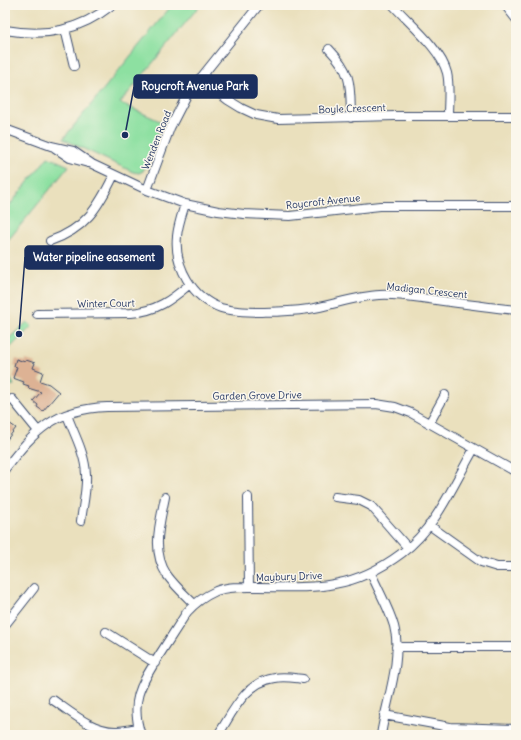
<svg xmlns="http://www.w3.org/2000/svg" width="521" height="740" font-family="Delius,sans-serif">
<rect width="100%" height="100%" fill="#fbf7ec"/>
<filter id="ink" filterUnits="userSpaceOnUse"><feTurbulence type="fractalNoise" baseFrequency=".025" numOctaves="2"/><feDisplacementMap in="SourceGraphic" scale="8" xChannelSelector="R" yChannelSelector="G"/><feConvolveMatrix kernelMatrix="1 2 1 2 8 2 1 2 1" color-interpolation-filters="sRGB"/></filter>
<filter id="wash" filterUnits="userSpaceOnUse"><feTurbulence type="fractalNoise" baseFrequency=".012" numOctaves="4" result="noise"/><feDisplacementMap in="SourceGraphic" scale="16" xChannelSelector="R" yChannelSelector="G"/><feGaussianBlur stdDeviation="0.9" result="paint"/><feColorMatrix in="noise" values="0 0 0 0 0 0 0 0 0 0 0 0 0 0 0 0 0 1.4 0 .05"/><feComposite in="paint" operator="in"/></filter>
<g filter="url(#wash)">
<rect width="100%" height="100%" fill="#eae0bd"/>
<!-- green -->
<path fill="#8de0a1" stroke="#548880" d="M 172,5 L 200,5 L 120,103 L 162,122 L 143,171 L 139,173 L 133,172 L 63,139 Z
M 48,157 L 69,166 L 5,244 L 5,211 Z
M 27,322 L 32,326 L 5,353 L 5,342 Z
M 5,369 L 14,385 L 7,386 L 5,383 Z"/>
<g id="blocks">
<!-- building -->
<path fill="#ddb294" d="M 16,359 L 25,362 L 26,360 L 35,363 L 33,368 L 43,372 L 40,381 L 49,384 L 59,392 L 43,411 L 37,407 L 38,405 L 33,401 L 41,392 L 28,388 L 29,386 L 23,384 L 24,382 L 13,378 L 17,367 L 14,366 Z
M 9,423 L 16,428 L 5,442 L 5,429 Z"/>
</g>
</g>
<g filter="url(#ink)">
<use href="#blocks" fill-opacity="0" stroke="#3a4a6c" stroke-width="1"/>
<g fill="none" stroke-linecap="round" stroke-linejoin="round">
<!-- minor casing -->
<g stroke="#3a4a6c" stroke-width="10">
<path id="minor" d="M 393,5 C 409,23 441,49 447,73 C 450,86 448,102 448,116
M 505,5 L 516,19
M 65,29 L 74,66
M 5,30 C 46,37 79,31 112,5
M 329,49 C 353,74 350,85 351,118
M 200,78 L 228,100 L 241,108 L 256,115 L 278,119 L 395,116 L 516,116
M 5,129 L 51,146 L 73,151 L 92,164 L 147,190 L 185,204 L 218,211 L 244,214 L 290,216 L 380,206 L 516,206
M 55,148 L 70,158 L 88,163
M 147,190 L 170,128 L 187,95 L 259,5
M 185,204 C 182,214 178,225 177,236 C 174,266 192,298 221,308 C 241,314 288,312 309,309 C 333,305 356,296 380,295 C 396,294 413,297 429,299 C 458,303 487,307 516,310
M 50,241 C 85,229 98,208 114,175
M 37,314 L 131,313 C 157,311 171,300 190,284
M 12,399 L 38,431
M 67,415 C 74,434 85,453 86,474 C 87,489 83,505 81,521
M 429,424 L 445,395
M 5,469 C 35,430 55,409 107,407 L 376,404 L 395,407 L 411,413 L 516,472
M 165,497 C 160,523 151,551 167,575 C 175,586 185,595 194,604
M 248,497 L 249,587
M 335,497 L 359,500 L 371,506 L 408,548
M 429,525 L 481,562 L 497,567 L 516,567
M 371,573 C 378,590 389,608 394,626 C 403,660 386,701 381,735
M 5,625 L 34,588
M 106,632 L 155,663
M 396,647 L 516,647
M 53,700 C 72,713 93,732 117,731 C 124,731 131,729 138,728
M 384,715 L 450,727 L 516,729
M 141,735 C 129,700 142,683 160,654 C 169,640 178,626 187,612 C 195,603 205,596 216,591 C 229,586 244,587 258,587 C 283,587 309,589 334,584 C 359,580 382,568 402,553 C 436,528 453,485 474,449
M 218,735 C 233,712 245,682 275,678 C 284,676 294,678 303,679"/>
</g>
<!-- minor -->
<use href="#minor" stroke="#fff" stroke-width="8"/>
</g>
</g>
<g text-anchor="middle" stroke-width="3" stroke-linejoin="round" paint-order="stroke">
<!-- street labels -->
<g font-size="10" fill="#1b2f5e" stroke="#fbf7ec">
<text transform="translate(352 108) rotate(-2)" y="4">Boyle Crescent</text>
<text transform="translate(156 140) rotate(-68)" y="4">Wenden Road</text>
<text transform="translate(323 201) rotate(-6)" y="4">Roycroft Avenue</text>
<text transform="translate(427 290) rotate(6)" y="4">Madigan Crescent</text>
<text transform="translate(106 303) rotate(-1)" y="4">Winter Court</text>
<text transform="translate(257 395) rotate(-1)" y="4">Garden Grove Drive</text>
<text transform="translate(289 576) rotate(-2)" y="4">Maybury Drive</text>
</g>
</g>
<!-- callouts -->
<path fill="none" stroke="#1b2f5e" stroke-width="1.5" d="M125 135L134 87M19 334L25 257"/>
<g fill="#1b2f5e" stroke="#fbf7ec" stroke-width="1.5">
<circle cx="125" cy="135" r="4"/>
<circle cx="19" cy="334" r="4"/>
</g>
<g fill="#1b2f5e" stroke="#1b2f5e" stroke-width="1.5">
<rect x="134" y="75" width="123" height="23" rx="4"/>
<rect x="25" y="246" width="138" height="23" rx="4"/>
</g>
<g font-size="11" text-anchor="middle" font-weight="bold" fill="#fff">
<text x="195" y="90">Roycroft Avenue Park</text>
<text x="94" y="261">Water pipeline easement</text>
</g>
<!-- margin -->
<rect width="521" height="740" fill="none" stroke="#fbf7ec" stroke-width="20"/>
</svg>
